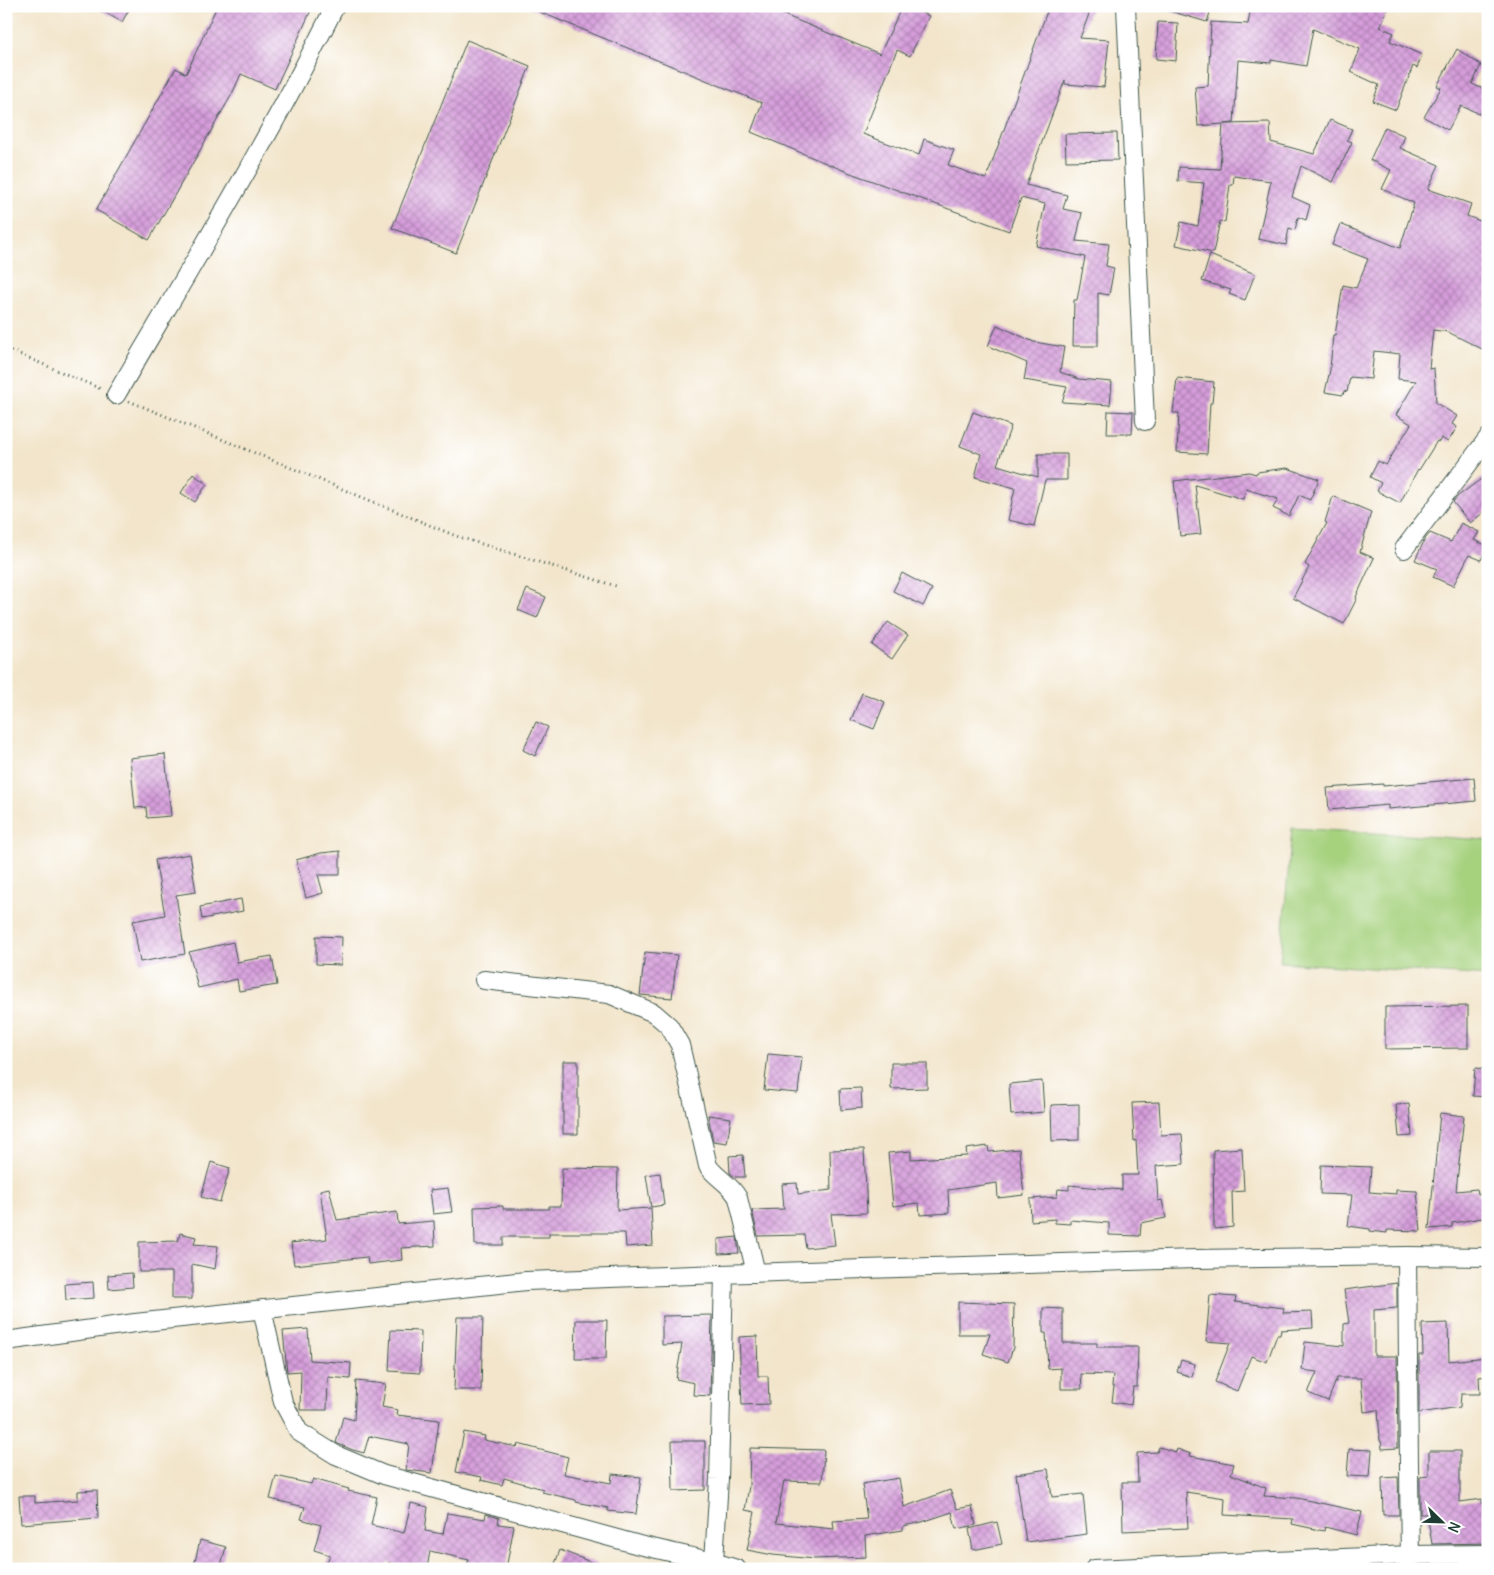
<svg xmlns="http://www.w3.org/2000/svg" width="1494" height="1575" font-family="Delius,sans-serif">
<defs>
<pattern id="building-cross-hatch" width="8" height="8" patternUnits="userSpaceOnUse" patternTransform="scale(1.25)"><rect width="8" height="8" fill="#d69ddb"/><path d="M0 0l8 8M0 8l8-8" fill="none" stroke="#ad81b2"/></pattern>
</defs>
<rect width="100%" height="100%" fill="#fff"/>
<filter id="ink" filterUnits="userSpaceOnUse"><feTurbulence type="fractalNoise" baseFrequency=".02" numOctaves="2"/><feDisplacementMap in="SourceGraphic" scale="10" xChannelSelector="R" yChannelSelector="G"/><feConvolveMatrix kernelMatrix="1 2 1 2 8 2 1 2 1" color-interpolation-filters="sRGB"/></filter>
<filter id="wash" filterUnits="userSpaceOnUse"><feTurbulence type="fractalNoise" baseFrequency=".0096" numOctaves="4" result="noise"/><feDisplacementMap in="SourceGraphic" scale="20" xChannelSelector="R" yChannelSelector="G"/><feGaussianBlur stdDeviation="1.12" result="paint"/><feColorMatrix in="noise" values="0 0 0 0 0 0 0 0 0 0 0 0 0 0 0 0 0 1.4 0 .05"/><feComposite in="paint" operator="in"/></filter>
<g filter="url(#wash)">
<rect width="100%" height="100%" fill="#f2e5cb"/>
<!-- pitch -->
<path fill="#a6d27e" stroke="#628859" d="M 1292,828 L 1488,840 L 1488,976 L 1280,962 Z"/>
<g id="blocks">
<!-- building -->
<path fill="url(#building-cross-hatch)" d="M 93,6 L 131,6 L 122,22 Z
M 217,6 L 313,6 L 275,89 L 241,74 L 232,94 L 149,240 L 96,210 L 176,68 L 186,74 Z
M 525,6 L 762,6 L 880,54 L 902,6 L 907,6 L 929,16 L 910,56 L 897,50 L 863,134 L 919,155 L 924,139 L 954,150 L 948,165 L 986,179 L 1049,6 L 1092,6 L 1080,38 L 1109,40 L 1104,87 L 1065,84 L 1065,80 L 1026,185 L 1067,195 L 1063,209 L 1082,213 L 1076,241 L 1109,244 L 1106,266 L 1114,268 L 1109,295 L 1098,293 L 1098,346 L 1073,346 L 1074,300 L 1077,300 L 1085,257 L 1036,246 L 1045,204 L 1021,198 L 1009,231 L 845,171 L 751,132 L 762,103 Z
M 1167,6 L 1212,6 L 1207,22 L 1166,10 Z
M 1251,6 L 1389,6 L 1380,27 L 1394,33 L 1390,41 L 1422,55 L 1417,68 L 1413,66 L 1396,110 L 1373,101 L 1379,85 L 1351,72 L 1360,49 L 1313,29 L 1306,66 L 1271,60 L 1271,63 L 1238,60 L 1234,123 L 1224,124 L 1270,123 L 1271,142 L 1314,154 L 1330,120 L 1352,129 L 1347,140 L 1352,142 L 1333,182 L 1301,166 L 1292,197 L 1310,205 L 1306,220 L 1298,217 L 1295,230 L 1289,228 L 1286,245 L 1258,239 L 1271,181 L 1234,176 L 1233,185 L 1230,185 L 1225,222 L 1220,221 L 1213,253 L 1176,245 L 1181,222 L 1198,226 L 1204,183 L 1178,181 L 1179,167 L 1220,169 L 1223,124 L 1198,126 L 1195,87 L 1208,86 L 1211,22 L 1248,24 Z
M 1158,22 L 1178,23 L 1176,61 L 1156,59 Z
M 467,40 L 530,66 L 456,253 L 392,228 Z
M 1457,49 L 1481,65 L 1472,84 L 1488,91 L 1488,117 L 1461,106 L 1448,130 L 1424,117 L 1441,88 L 1437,86 Z
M 1385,127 L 1405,136 L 1400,148 L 1439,165 L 1428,189 L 1471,204 L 1467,216 L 1488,224 L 1488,352 L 1448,332 L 1433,330 L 1429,369 L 1434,368 L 1436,403 L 1457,416 L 1452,424 L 1457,427 L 1448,442 L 1441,438 L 1439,442 L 1437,441 L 1419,470 L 1418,469 L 1400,503 L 1377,491 L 1381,483 L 1370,477 L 1378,461 L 1386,465 L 1411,424 L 1396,415 L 1416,381 L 1398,379 L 1400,354 L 1374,351 L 1371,379 L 1350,377 L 1347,392 L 1344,391 L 1343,395 L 1325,392 L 1330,370 L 1333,335 L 1335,335 L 1343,285 L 1356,288 L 1368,259 L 1332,245 L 1340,224 L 1400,248 L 1414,203 L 1382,189 L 1391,170 L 1370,160 Z
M 1117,133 L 1118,160 L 1066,161 L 1065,134 Z
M 1210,255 L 1255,274 L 1245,300 L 1229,294 L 1231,290 L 1202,281 Z
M 997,325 L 1034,342 L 1064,347 L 1060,372 L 1079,379 L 1112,382 L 1110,405 L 1062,402 L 1067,387 L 1024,380 L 1027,363 L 988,346 Z
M 1177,378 L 1214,382 L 1212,403 L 1210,403 L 1207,454 L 1177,452 L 1179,413 L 1173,413 Z
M 1108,411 L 1133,412 L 1132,434 L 1107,434 Z
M 973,412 L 1011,426 L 997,465 L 1038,477 L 1038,454 L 1067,454 L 1067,480 L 1045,480 L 1034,526 L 1008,520 L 1015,488 L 975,477 L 981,454 L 960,446 Z
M 1287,468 L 1319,479 L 1310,500 L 1299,495 L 1289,516 L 1273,508 L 1278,499 L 1246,489 L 1243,499 L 1195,485 L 1201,534 L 1180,536 L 1174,481 L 1249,472 L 1256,474 L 1257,472 Z
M 193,474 L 207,484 L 195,502 L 181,493 Z
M 1488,474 L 1488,509 L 1470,523 L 1453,502 L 1458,496 Z
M 1333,496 L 1371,512 L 1360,552 L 1374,558 L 1356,597 L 1357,598 L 1344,624 L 1293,598 L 1309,567 L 1305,564 L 1327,523 L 1325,522 Z
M 1461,523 L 1479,532 L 1474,540 L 1488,546 L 1481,560 L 1469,555 L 1453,586 L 1433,577 L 1437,569 L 1415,560 L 1425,539 L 1430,533 L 1451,542 Z
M 902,573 L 932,589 L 923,606 L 893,591 Z
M 527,589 L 546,597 L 537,618 L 518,610 Z
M 888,622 L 908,635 L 892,659 L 872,645 Z
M 862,693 L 885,702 L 874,729 L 851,720 Z
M 536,722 L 548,727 L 535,756 L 523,750 Z
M 165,754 L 171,816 L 147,818 L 146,807 L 135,808 L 130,758 Z
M 1474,778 L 1476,801 L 1388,809 L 1388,805 L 1329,810 L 1327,788 L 1383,784 L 1383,786 Z
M 340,851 L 340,875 L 318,875 L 323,893 L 306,898 L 296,860 L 321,853 Z
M 190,854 L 196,892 L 176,895 L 185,954 L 140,962 L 133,921 L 165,915 L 155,860 Z
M 241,899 L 243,911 L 202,919 L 200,907 Z
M 316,936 L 342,937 L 341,965 L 316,964 Z
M 233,942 L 237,962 L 272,956 L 277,985 L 239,991 L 237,979 L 198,988 L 189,952 Z
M 645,952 L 677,955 L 672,998 L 640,995 Z
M 1468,1006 L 1468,1048 L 1385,1049 L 1385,1007 Z
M 768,1054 L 802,1057 L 798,1093 L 764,1090 Z
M 563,1061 L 578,1061 L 578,1134 L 563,1134 Z
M 891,1063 L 927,1063 L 927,1088 L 891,1089 Z
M 1475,1068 L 1488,1069 L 1488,1097 L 1473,1096 Z
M 1042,1081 L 1044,1112 L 1011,1115 L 1009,1084 Z
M 861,1088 L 862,1108 L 841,1110 L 840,1089 Z
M 1159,1102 L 1161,1135 L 1182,1134 L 1184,1164 L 1156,1166 L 1158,1201 L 1162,1200 L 1166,1218 L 1141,1223 L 1140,1236 L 1109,1235 L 1109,1223 L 1070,1220 L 1070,1224 L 1055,1223 L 1055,1219 L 1031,1221 L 1030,1199 L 1057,1197 L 1058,1189 L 1069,1190 L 1069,1185 L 1122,1190 L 1122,1175 L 1138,1175 L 1136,1140 L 1134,1141 L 1132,1103 Z
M 1079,1104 L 1079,1140 L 1052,1141 L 1051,1105 Z
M 1409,1104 L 1412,1136 L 1399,1137 L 1396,1105 Z
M 1440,1113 L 1464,1116 L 1456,1191 L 1477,1189 L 1478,1194 L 1488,1194 L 1488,1217 L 1452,1223 L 1452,1227 L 1429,1229 Z
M 708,1115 L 731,1118 L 727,1143 L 713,1141 Z
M 988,1146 L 989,1152 L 1019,1149 L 1024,1195 L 998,1198 L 997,1183 L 948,1190 L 949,1213 L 920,1215 L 919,1203 L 893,1206 L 888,1153 L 911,1151 L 911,1159 L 967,1156 L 966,1149 Z
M 1242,1148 L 1244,1191 L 1232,1192 L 1233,1227 L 1214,1229 L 1213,1150 Z
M 864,1149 L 867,1213 L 831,1214 L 835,1245 L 806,1248 L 804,1235 L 758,1236 L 752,1210 L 784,1209 L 782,1184 L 797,1183 L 798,1194 L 831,1190 L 830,1150 Z
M 743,1155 L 745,1177 L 735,1177 L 730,1173 L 729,1156 Z
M 211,1162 L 230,1168 L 220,1202 L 201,1197 Z
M 1321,1165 L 1371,1167 L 1369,1192 L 1396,1194 L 1396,1190 L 1417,1191 L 1421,1231 L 1387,1230 L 1387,1233 L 1370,1231 L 1370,1229 L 1348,1226 L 1352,1195 L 1320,1194 Z
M 562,1168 L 618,1169 L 617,1210 L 651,1208 L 653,1245 L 626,1247 L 625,1233 L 549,1233 L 549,1237 L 503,1237 L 503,1245 L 475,1245 L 474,1207 L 503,1206 L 503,1209 L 549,1209 L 549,1206 L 561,1206 Z
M 660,1173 L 664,1205 L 651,1207 L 646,1175 Z
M 329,1188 L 337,1220 L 397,1212 L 398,1224 L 434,1221 L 435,1246 L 401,1248 L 402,1260 L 368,1264 L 367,1257 L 294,1265 L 291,1243 L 327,1239 L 320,1190 Z
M 448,1188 L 452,1212 L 433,1214 L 430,1190 Z
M 180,1233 L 196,1237 L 194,1244 L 218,1246 L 215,1269 L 192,1264 L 192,1299 L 172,1299 L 172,1272 L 139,1272 L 139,1242 L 178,1241 Z
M 737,1237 L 739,1253 L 718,1254 L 718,1239 Z
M 132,1273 L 133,1287 L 109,1289 L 108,1275 Z
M 93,1282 L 94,1298 L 66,1300 L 65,1284 Z
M 1397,1283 L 1397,1308 L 1374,1310 L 1374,1356 L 1397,1356 L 1398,1448 L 1382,1449 L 1381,1441 L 1380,1441 L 1378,1410 L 1364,1412 L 1361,1378 L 1337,1378 L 1328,1401 L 1308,1393 L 1317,1372 L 1302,1370 L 1305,1342 L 1344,1346 L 1344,1324 L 1349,1323 L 1344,1290 Z
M 1210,1295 L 1236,1297 L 1235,1302 L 1284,1308 L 1283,1313 L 1312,1312 L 1313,1328 L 1281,1330 L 1280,1335 L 1277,1335 L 1267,1362 L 1251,1356 L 1237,1391 L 1215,1382 L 1230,1343 L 1206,1341 Z
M 958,1302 L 1014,1304 L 1013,1348 L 1008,1362 L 983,1354 L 990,1334 L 958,1334 Z
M 1043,1308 L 1063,1309 L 1063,1343 L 1097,1343 L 1097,1347 L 1138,1347 L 1137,1387 L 1133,1387 L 1131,1405 L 1112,1402 L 1114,1387 L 1112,1387 L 1113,1375 L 1081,1374 L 1082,1389 L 1061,1389 L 1061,1368 L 1048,1369 L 1046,1333 L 1043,1333 Z
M 712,1315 L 710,1396 L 693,1395 L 694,1383 L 676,1379 L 682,1344 L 662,1345 L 662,1316 Z
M 457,1317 L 483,1317 L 481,1390 L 454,1390 Z
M 576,1320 L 607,1320 L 606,1359 L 575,1359 Z
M 1448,1323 L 1449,1361 L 1487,1357 L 1488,1376 L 1479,1377 L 1480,1394 L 1461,1394 L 1460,1407 L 1419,1413 L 1419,1355 L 1423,1355 L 1422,1324 Z
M 308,1329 L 310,1360 L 351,1363 L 350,1379 L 328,1377 L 327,1410 L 300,1410 L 301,1371 L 287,1372 L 283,1331 Z
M 391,1330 L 421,1331 L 420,1373 L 389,1371 Z
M 757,1336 L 758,1376 L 768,1376 L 769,1404 L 742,1405 L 739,1337 Z
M 1181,1360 L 1195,1364 L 1192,1377 L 1177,1372 Z
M 356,1381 L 386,1384 L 382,1407 L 398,1410 L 397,1415 L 439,1420 L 432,1473 L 406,1470 L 409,1444 L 369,1436 L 364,1453 L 353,1450 L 336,1443 L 343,1417 L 354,1420 Z
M 464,1432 L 485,1436 L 484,1440 L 517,1447 L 518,1444 L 568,1457 L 564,1474 L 611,1483 L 612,1474 L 641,1477 L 636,1514 L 608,1511 L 608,1508 L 576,1502 L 576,1500 L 542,1492 L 543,1489 L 504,1478 L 502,1485 L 481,1480 L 482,1477 L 456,1472 Z
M 672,1441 L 705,1441 L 705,1490 L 673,1491 Z
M 1159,1447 L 1176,1452 L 1177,1449 L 1191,1454 L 1190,1456 L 1234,1464 L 1231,1474 L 1266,1488 L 1264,1496 L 1297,1498 L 1362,1512 L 1356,1535 L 1325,1527 L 1324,1531 L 1292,1524 L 1293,1519 L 1224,1515 L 1225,1498 L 1186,1492 L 1188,1528 L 1123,1531 L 1122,1482 L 1138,1482 L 1137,1453 L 1157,1452 Z
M 750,1448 L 824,1450 L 822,1482 L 784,1481 L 776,1523 L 834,1529 L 833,1521 L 867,1519 L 862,1484 L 899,1478 L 904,1507 L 950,1490 L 957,1509 L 972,1506 L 976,1525 L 956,1529 L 952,1512 L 922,1522 L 903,1526 L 903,1530 L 865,1536 L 866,1557 L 815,1559 L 773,1555 L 747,1550 L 755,1512 L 745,1510 L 749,1486 Z
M 1349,1449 L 1372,1450 L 1370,1477 L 1347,1476 Z
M 1429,1451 L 1460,1451 L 1460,1502 L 1482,1499 L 1487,1543 L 1432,1544 L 1427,1514 L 1420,1514 L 1420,1477 L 1429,1476 Z
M 1048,1469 L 1052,1497 L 1083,1494 L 1087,1534 L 1026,1542 L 1016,1474 Z
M 276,1476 L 311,1484 L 313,1479 L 349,1489 L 348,1491 L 377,1497 L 371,1525 L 404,1533 L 411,1503 L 428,1507 L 425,1531 L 443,1534 L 447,1513 L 485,1519 L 486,1514 L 499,1518 L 498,1524 L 514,1526 L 506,1569 L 497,1569 L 467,1564 L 469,1560 L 430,1551 L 427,1569 L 388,1563 L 386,1569 L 324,1569 L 330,1555 L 314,1550 L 321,1525 L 301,1519 L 305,1507 L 270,1499 Z
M 1398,1477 L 1399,1515 L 1383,1515 L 1382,1478 Z
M 97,1490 L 98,1518 L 21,1524 L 19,1496 L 35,1496 L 35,1503 L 78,1500 L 78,1491 Z
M 997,1522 L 1002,1544 L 973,1550 L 969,1529 Z
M 200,1540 L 226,1547 L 220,1569 L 205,1569 L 194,1566 Z
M 560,1550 L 606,1568 L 606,1569 L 553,1569 Z"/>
</g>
</g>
<g filter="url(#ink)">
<use href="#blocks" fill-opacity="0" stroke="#3f564b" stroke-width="1"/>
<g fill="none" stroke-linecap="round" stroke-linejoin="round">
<!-- minor casing -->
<g stroke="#3f564b" stroke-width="20">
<path id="minor" d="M 1126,6 L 1145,421
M 116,395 C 191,267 269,139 335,6
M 1404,549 L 1488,438
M 484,980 L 609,994 L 654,1013 L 669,1026 L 680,1045 L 708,1166 C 716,1178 730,1183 738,1198 L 756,1273
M 1407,1256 L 1410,1569
M 262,1309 L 283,1402 L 299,1432 L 336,1455 L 384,1475 L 639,1545 L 714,1562 L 737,1569
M 6,1341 L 135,1323 L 526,1281 L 864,1269 L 1196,1259 L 1407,1256 L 1488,1257
M 714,1562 L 719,1479 L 724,1274
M 1094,1569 L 1410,1555 L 1488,1554"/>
</g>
<!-- path -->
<path stroke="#3f564b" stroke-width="3" stroke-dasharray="1 4" stroke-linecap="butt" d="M 6,351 L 12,351 L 101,389
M 129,401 L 456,536 L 619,587"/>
<!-- minor -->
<use href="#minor" stroke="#fff" stroke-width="18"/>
</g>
</g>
<!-- margin -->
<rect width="1494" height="1575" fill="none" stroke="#fff" stroke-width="25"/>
<!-- north arrow -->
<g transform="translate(1442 1522) rotate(113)" stroke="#ffffff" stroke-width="4" paint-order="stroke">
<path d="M0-4L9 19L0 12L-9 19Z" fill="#1f3d34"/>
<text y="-8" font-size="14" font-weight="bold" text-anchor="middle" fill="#1f3d34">N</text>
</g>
</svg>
